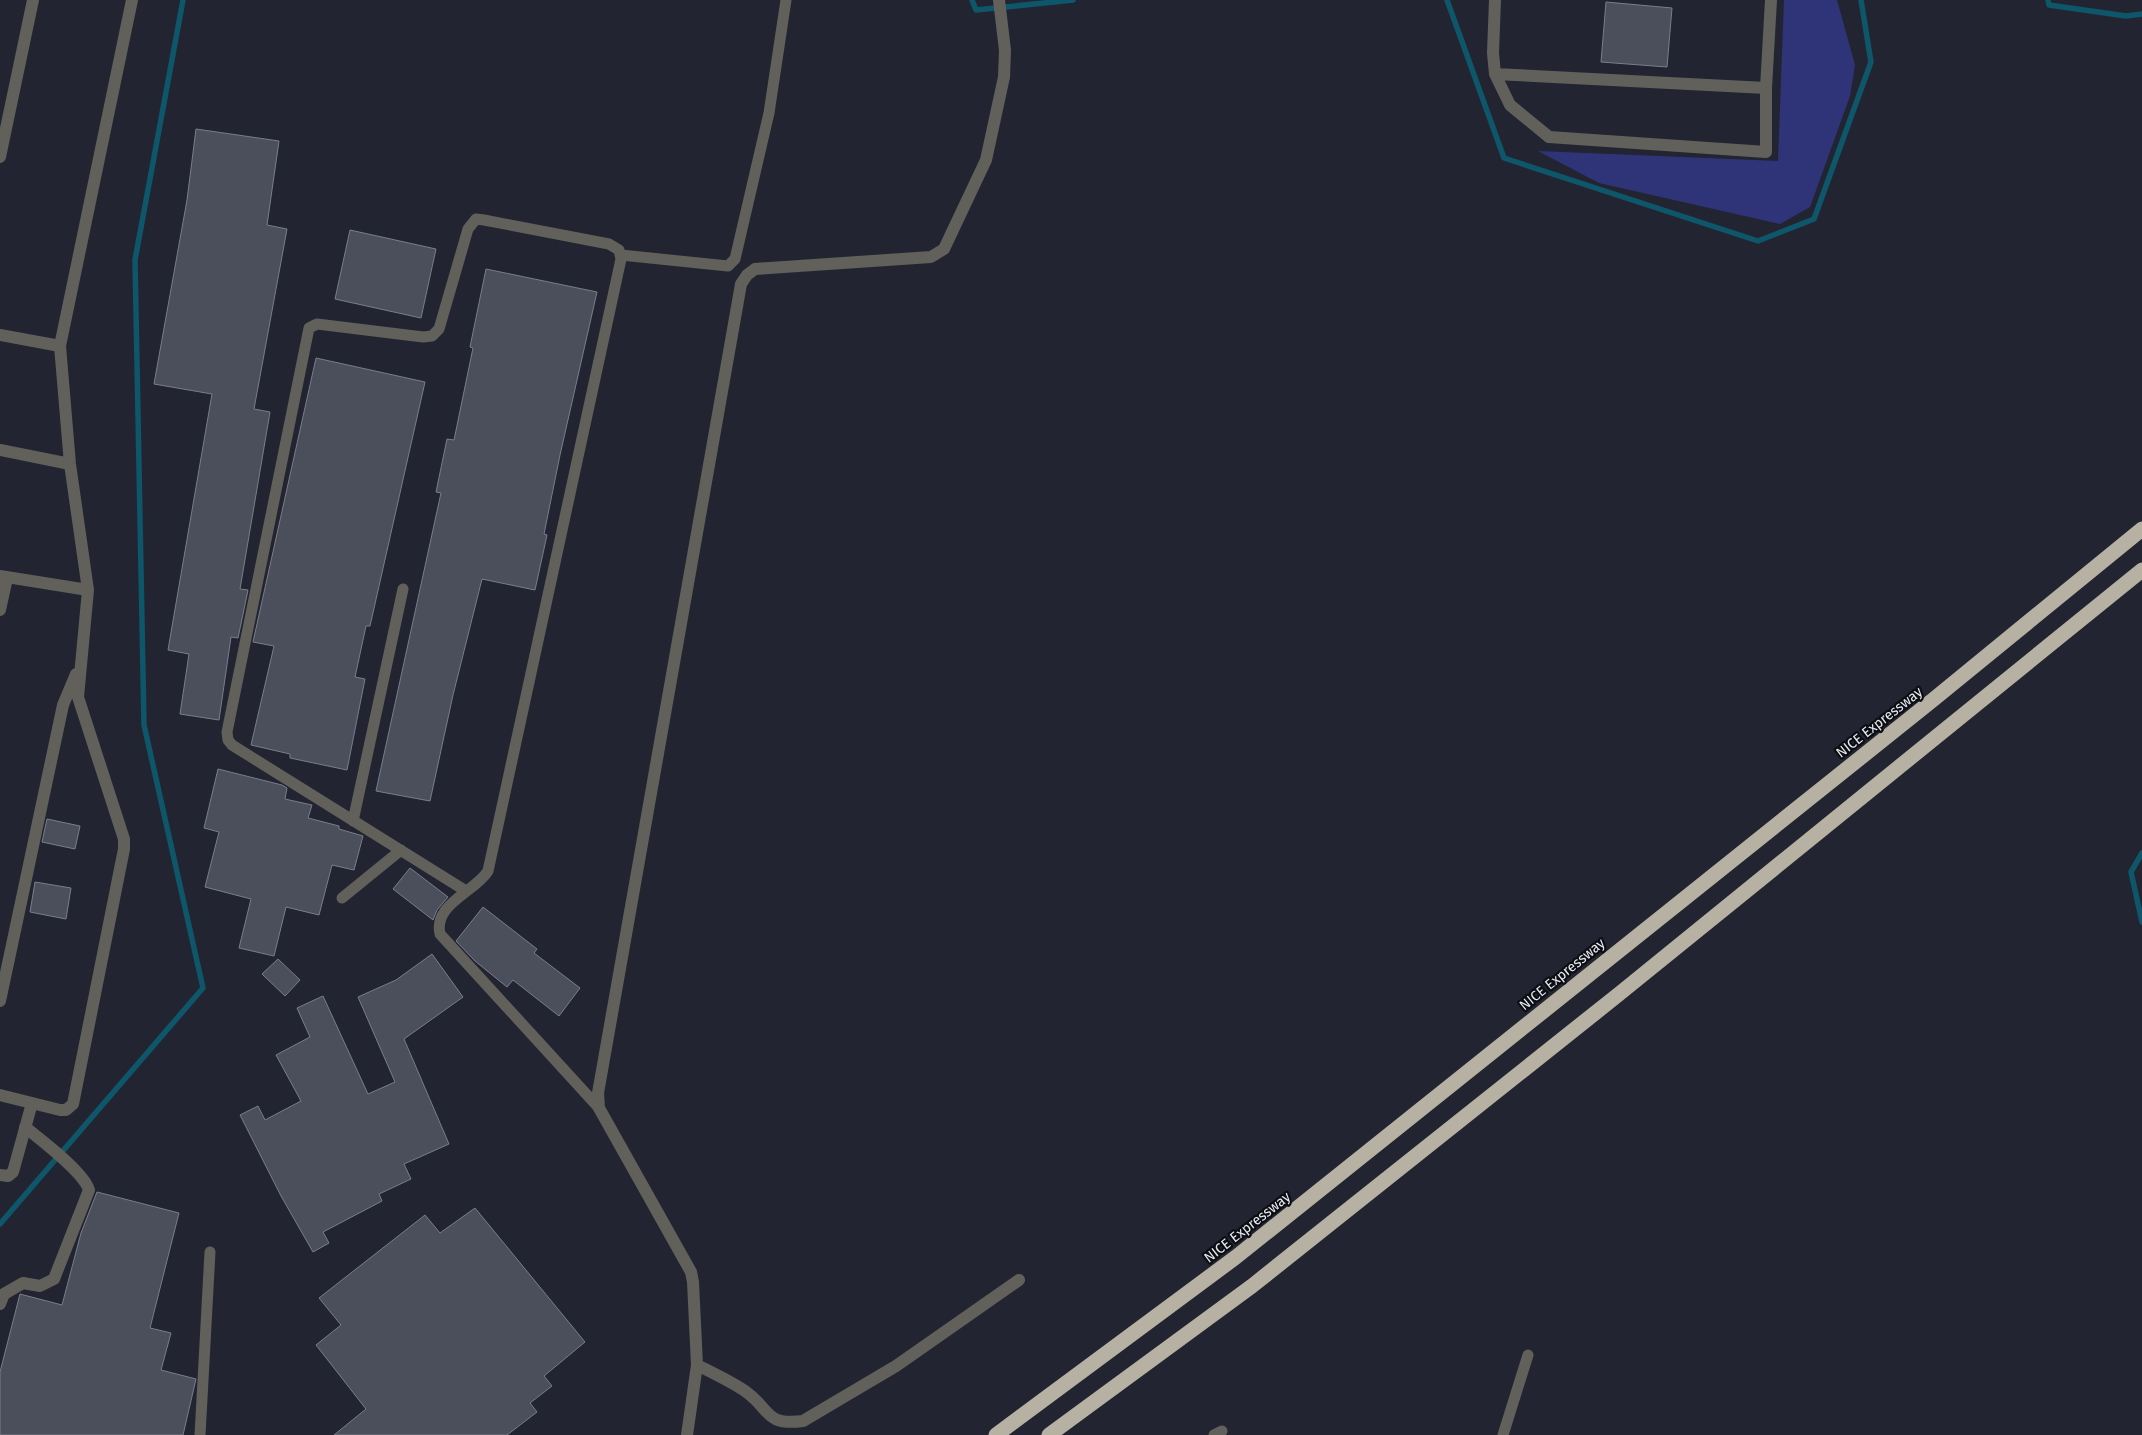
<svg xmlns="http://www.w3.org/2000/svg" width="2142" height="1435" font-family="'Fira Sans',sans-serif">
<rect width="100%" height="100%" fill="#222531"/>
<!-- green -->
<path fill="#2f3479" d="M 1784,0 L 1837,0 L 1855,65 L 1850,96 L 1810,207 L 1780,224 L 1599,183 L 1538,151 L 1778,161 Z"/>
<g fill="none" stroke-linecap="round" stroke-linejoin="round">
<!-- stream -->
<path stroke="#0e566a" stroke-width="5.5" d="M 972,0 L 976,10 L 1073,0
M 1447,0 L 1504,158 L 1758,241 L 1814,219 L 1871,62 L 1861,0
M 2048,0 L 2049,5 L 2126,16 L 2142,14
M 2142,853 L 2131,872 L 2142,922
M 0,1224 L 203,988 L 144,725 L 135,260 L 183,0"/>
</g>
<!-- building -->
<path fill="#4b4e5b" stroke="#7a7d8b" d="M 1606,2 L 1672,8 L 1667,67 L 1601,62 Z
M 196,129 L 279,141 L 267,225 L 287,229 L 254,409 L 270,412 L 240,589 L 248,590 L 238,638 L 231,637 L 219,720 L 180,714 L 189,654 L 168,650 L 212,394 L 154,384 L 187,200 Z
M 350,230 L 436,249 L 421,318 L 335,299 Z
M 486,269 L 597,292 L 560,455 L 544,534 L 547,535 L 535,590 L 482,579 L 453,695 L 430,801 L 376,791 L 441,493 L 436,492 L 447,439 L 454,440 L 473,348 L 470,347 Z
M 316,358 L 425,382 L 370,626 L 366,626 L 355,677 L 365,679 L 347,770 L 290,758 L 290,754 L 251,745 L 274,646 L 253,642 Z
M 218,769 L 282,785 L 287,788 L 285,799 L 312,805 L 308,818 L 339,826 L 339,829 L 363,836 L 354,870 L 332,865 L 319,915 L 286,907 L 274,956 L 239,948 L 251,899 L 205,887 L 219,832 L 204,828 Z
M 47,819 L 80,826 L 75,849 L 42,842 Z
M 410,868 L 448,897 L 437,910 L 433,920 L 393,889 Z
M 35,882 L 71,888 L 66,919 L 30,912 Z
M 483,907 L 537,949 L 534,953 L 580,988 L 559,1016 L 513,980 L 507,987 L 475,961 L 456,941 Z
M 432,954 L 463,997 L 404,1039 L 449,1144 L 404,1164 L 411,1179 L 379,1194 L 382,1201 L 323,1232 L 329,1243 L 313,1252 L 281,1196 L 240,1115 L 258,1106 L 265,1120 L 301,1101 L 276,1055 L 310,1037 L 297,1008 L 323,996 L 368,1094 L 395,1082 L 358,997 L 396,980 Z
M 278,959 L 300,980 L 285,996 L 262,974 Z
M 97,1192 L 179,1213 L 150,1328 L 171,1333 L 161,1370 L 196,1379 L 183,1435 L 0,1435 L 0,1372 L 20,1294 L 62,1305 L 81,1233 Z
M 475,1208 L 585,1342 L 544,1376 L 552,1386 L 530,1403 L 537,1412 L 507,1435 L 334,1435 L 366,1409 L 316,1345 L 341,1325 L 319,1298 L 425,1215 L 440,1233 Z"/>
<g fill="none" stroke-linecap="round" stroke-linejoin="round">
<!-- service -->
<path stroke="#62605a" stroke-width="11" d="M 621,255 L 728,266 L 735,259 L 769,113 L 786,0
M 353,821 L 403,589
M 466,891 L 232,745 L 228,740 L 227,732 L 309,328 L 317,324 L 423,337 L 432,336 L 439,329 L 468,229 L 476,219 L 484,220 L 609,244 L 619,250 L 621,259 L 488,871 C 475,892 433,904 440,934 L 599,1108
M 342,898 L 401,850
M 200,1435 L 210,1252
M 1214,1435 L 1222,1431
M 1503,1435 L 1528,1355"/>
<!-- minor -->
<path stroke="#62605a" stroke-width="12" d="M 1495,0 L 1493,53 L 1495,74 L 1510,105 L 1549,137 L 1766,152 L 1766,88 L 1771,0
M 1495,74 L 1766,88
M 0,157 L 33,0
M 0,335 L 60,346
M 0,450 L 70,464
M 0,576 L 88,590
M 0,610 L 7,578
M 0,1001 L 63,705 L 76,674
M 0,1095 L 60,1110 L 66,1110 L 73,1104 L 124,849 L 124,839 L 78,697 L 88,590 L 70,464 L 60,346 L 132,0
M 0,1175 L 8,1176 L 13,1172 L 32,1103
M 0,1304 L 4,1294 L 23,1283 L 40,1286 L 54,1279 L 89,1190 C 84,1172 41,1140 25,1127
M 697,1365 C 713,1373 730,1381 745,1391 C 771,1409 764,1426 803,1421 L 896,1366 L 1019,1280"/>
<!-- tertiary -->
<path stroke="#62605a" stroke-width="12" d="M 687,1435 L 697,1365 L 693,1282 L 691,1272 L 599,1108 L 598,1093 L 741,284 L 747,275 L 755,269 L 931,257 L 944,249 L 986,160 L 1004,77 L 1005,50 L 999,0"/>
<!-- motorway -->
<path stroke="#b6b1a2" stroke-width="15" d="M 996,1435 L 1236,1257 L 1934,699 L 2142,529
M 1049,1435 L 1252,1286 L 1619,994 L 2142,570"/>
</g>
<g text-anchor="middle" stroke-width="4.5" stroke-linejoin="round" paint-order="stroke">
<!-- street labels -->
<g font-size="14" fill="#e9ebf3" stroke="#0d0e13">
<text transform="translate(1879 722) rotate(-38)" y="5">NICE Expressway</text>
<text transform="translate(1562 974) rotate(-39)" y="5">NICE Expressway</text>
<text transform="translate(1247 1227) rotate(-38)" y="5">NICE Expressway</text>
</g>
</g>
</svg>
